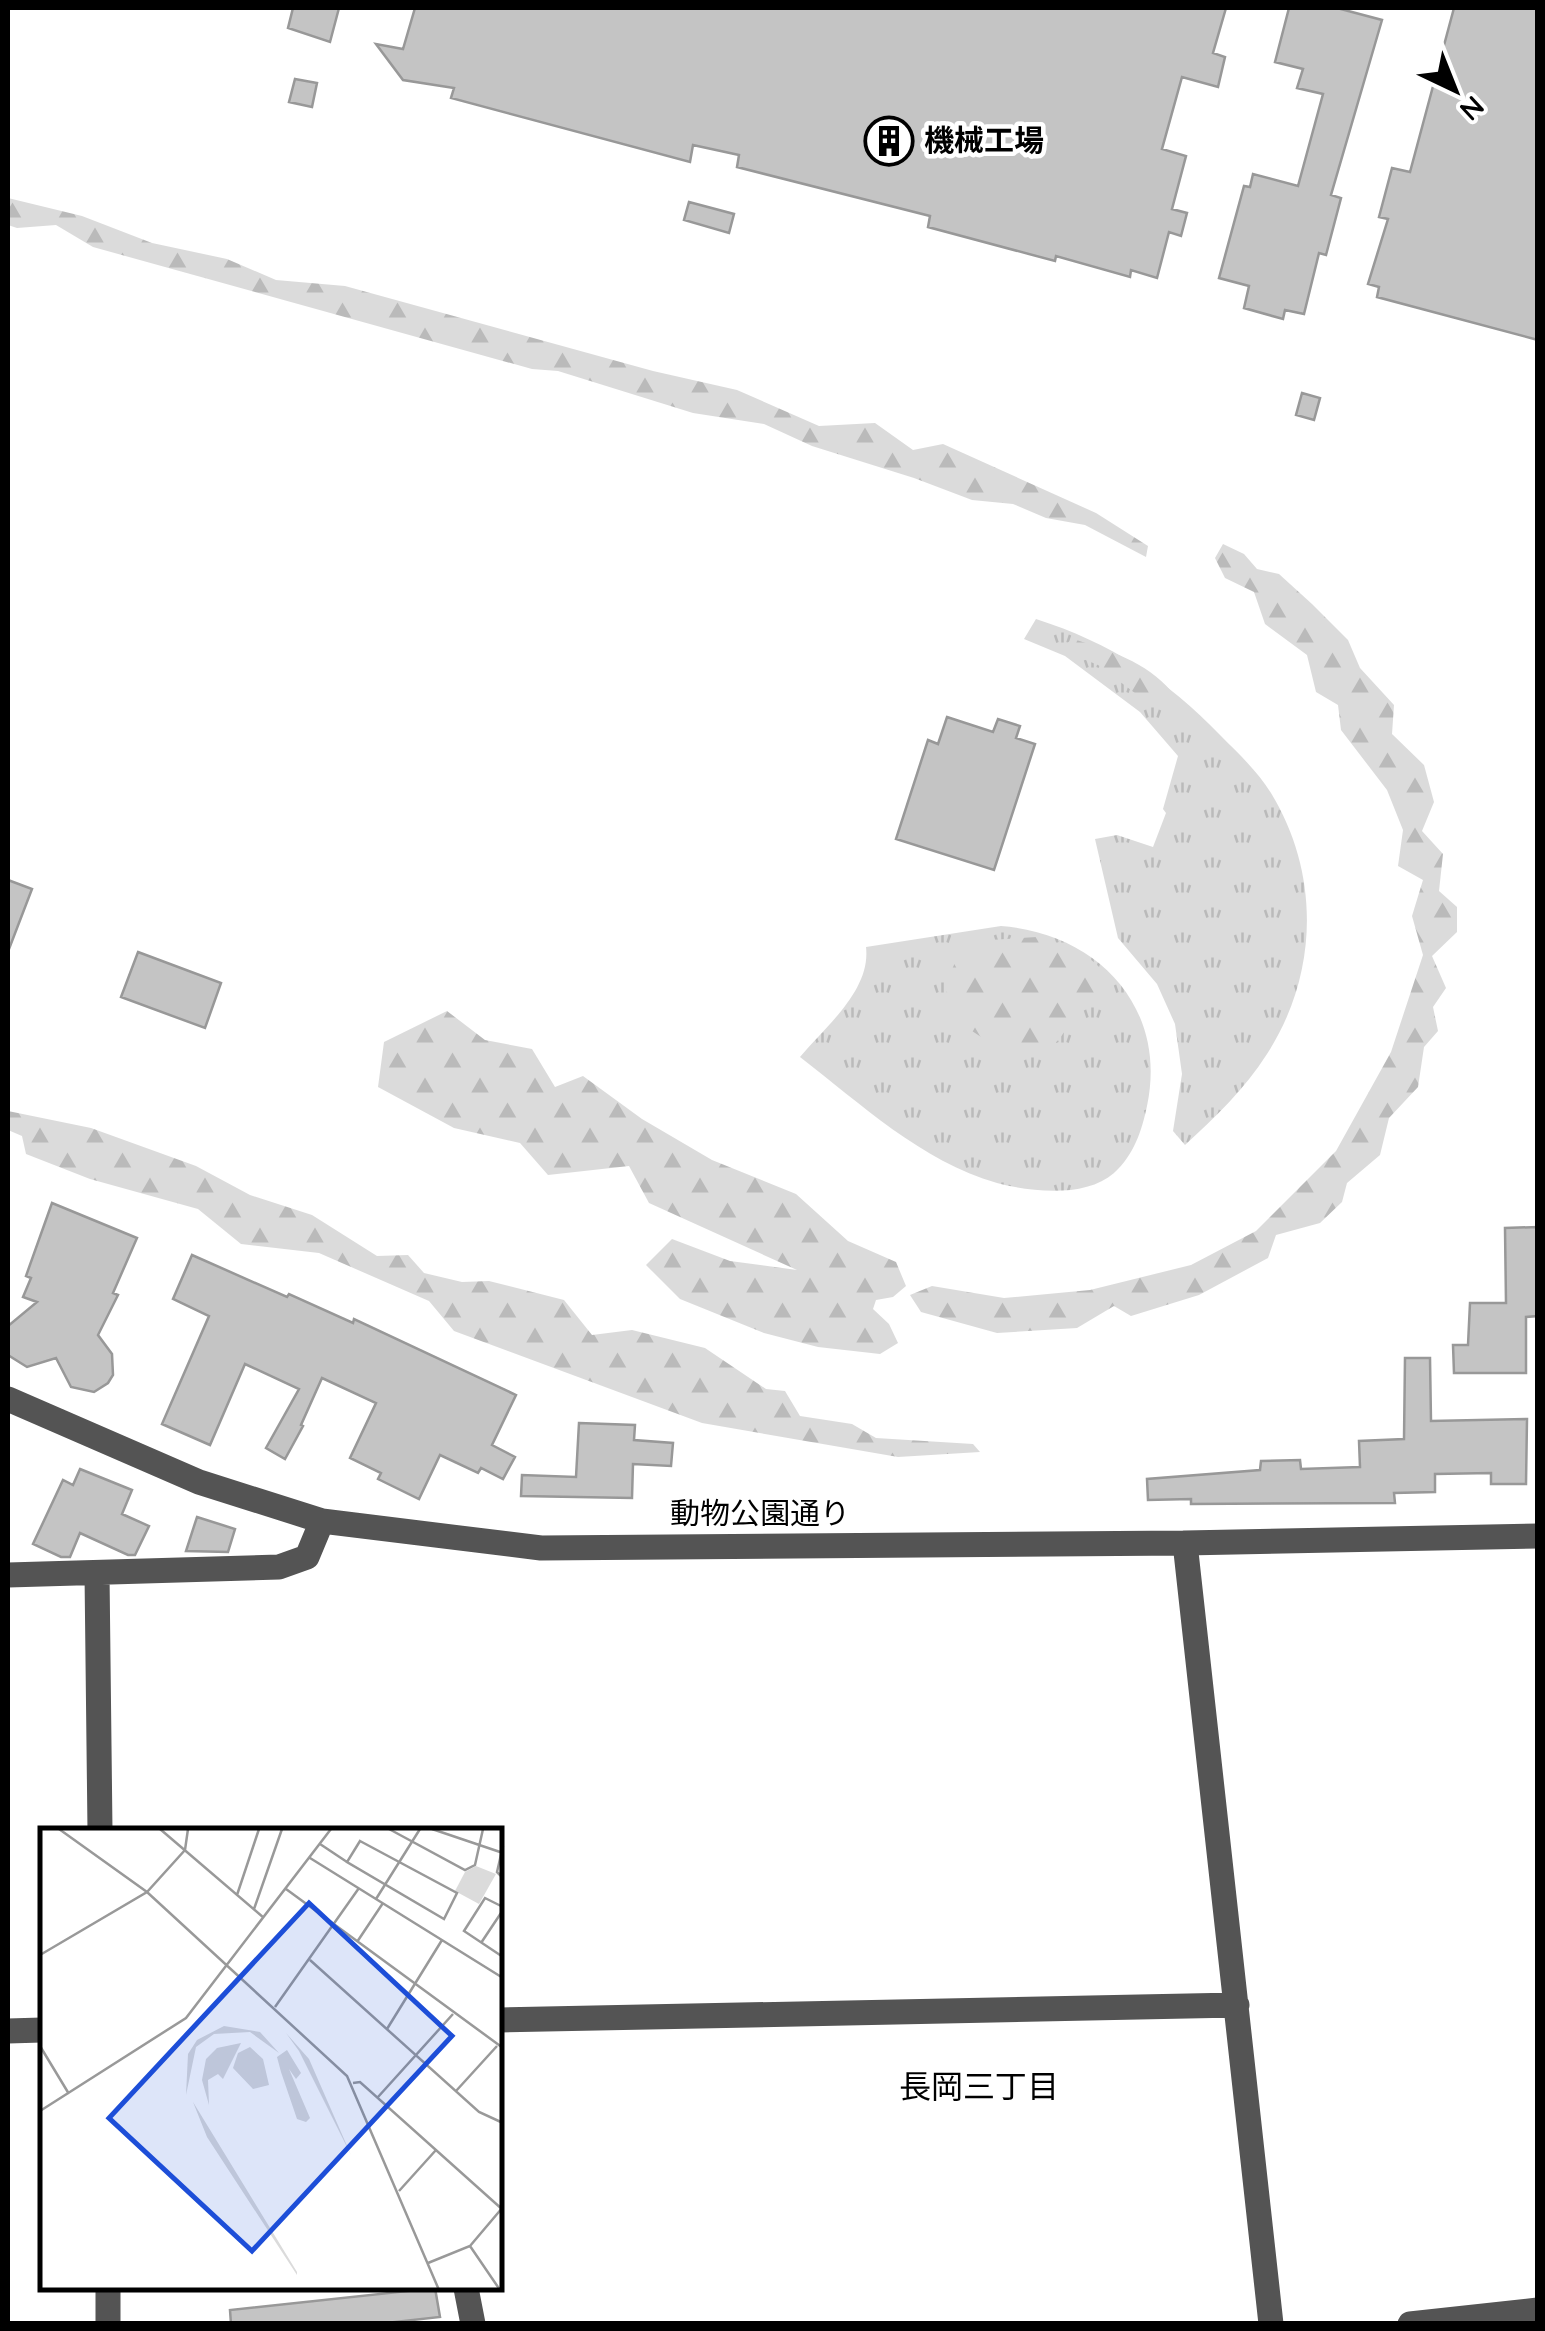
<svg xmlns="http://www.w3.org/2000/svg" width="1545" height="2331" font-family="Quicksand,'Noto Sans JP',sans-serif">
<defs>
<pattern id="grass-tufts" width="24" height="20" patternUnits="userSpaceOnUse" patternTransform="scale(2.5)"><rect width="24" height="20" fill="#dbdbdb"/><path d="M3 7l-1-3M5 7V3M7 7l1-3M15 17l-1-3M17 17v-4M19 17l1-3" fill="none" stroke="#bababa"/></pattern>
<pattern id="forest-firs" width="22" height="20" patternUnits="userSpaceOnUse" patternTransform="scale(2.5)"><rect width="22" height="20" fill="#dbdbdb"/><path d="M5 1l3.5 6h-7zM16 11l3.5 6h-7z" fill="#bababa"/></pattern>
</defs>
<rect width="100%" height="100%" fill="#fff"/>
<!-- grass -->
<path fill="url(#grass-tufts)" d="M 1036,619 C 1111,643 1166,679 1221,736 C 1239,754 1258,772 1271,793 C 1321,875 1318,975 1267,1054 C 1245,1089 1215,1117 1185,1145 L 1173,1131 L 1182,1074 L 1175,1024 L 1157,984 L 1118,938 L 1095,839 L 1117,835 L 1153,847 L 1166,813 L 1163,809 L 1178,756 L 1140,712 L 1065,656 L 1024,639 Z
M 1001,926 C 1097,933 1168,1007 1147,1106 C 1142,1130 1134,1155 1114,1173 C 1086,1198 1031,1192 997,1183 C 921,1161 861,1104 800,1057 C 826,1026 871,990 866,947 Z"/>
<!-- forest -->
<path fill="url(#forest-firs)" d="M 8,198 L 82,216 L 152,243 L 227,259 L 276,280 L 345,286 L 653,371 L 737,390 L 819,426 L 875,423 L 913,450 L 943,444 L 1096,513 L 1148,546 L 1146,557 L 1085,525 L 1046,518 L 1013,504 L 972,500 L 914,478 L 812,446 L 764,424 L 693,413 L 558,371 L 532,369 L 93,247 L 56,225 L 17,228 L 8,225 Z
M 1223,544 L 1244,554 L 1257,569 L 1279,574 L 1312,604 L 1348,640 L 1360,668 L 1394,705 L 1392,734 L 1424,765 L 1434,802 L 1422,831 L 1443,854 L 1439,891 L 1457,907 L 1457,932 L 1432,956 L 1446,988 L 1433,1007 L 1438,1031 L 1424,1047 L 1418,1087 L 1389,1118 L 1380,1155 L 1347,1183 L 1342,1202 L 1320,1223 L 1276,1235 L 1268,1258 L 1199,1295 L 1131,1316 L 1114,1306 L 1077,1328 L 997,1333 L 921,1312 L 910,1295 L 932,1286 L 1004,1298 L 1090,1290 L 1191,1265 L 1256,1231 L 1336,1151 L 1391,1052 L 1423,955 L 1412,916 L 1423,880 L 1398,866 L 1403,830 L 1387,790 L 1341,730 L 1338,705 L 1316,692 L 1307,655 L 1265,624 L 1254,592 L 1225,578 L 1215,558 Z
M 1073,639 C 1108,650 1147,662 1171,691 L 1168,701 L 1148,703 L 1098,665 L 1076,656 L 1067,643 Z
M 1037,937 C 1069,945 1100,957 1114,989 L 1108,1001 L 1074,1007 C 1060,1051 1052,1049 1007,1054 L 972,1031 L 944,988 L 957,958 L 990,940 Z
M 447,1011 L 485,1040 L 532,1049 L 555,1087 L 583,1076 L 642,1119 L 712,1160 L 796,1194 L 848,1241 L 896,1262 L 906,1286 L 893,1297 L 876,1300 L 873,1309 L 889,1324 L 898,1343 L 880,1354 L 818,1347 L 764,1333 L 680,1299 L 646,1265 L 672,1239 L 730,1261 L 797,1270 L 649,1203 L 629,1166 L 548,1175 L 520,1143 L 454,1128 L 378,1087 L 384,1042 Z
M 8,1111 L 91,1128 L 196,1166 L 250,1195 L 312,1215 L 377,1256 L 408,1255 L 424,1273 L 462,1282 L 489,1281 L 564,1300 L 592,1335 L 632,1330 L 705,1348 L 766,1389 L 785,1391 L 800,1416 L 852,1424 L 876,1438 L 973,1444 L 980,1452 L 898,1457 L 702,1423 L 454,1331 L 429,1301 L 319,1253 L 241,1244 L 198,1209 L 90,1179 L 26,1154 L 22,1136 L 8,1130 Z"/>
<!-- building -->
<path fill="#c4c4c4" stroke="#989898" stroke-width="2.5" d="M 293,8 L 339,8 L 330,42 L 288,28 Z
M 415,8 L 1226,8 L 1213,53 L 1225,57 L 1218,87 L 1182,77 L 1162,149 L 1186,156 L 1172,209 L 1187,213 L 1181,236 L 1169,232 L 1157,278 L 1131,270 L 1130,277 L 1056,256 L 1055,261 L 928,227 L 930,216 L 737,167 L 739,155 L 693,145 L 690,162 L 451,98 L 454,88 L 403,80 L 376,44 L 403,49 Z
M 1289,8 L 1337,8 L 1382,20 L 1331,195 L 1341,198 L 1326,255 L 1319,253 L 1304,314 L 1285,310 L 1283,319 L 1244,308 L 1249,286 L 1219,278 L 1244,186 L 1250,187 L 1253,174 L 1298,186 L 1323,94 L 1297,88 L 1303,69 L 1275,62 Z
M 1454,8 L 1538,8 L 1538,340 L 1377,297 L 1379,287 L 1368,284 L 1388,219 L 1379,217 L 1392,168 L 1410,172 Z
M 295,79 L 317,83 L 312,107 L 289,102 Z
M 689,202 L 734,214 L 729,233 L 684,220 Z
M 1302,393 L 1320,398 L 1314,420 L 1296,415 Z
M 947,717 L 993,732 L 998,719 L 1020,726 L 1016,738 L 1035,744 L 994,870 L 896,839 L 928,740 L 938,744 Z
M 8,880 L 32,889 L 9,949 L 8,949 Z
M 138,952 L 221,983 L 205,1028 L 121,997 Z
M 52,1203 L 137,1238 L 113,1293 L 118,1295 L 98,1335 L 112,1354 L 113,1375 L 108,1383 L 94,1392 L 71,1387 L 56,1358 L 27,1367 L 8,1355 L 8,1326 L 37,1302 L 23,1297 L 31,1278 L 26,1276 Z
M 1538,1227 L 1538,1316 L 1526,1317 L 1526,1373 L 1454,1373 L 1453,1345 L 1468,1345 L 1470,1303 L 1506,1303 L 1505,1228 Z
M 192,1255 L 287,1297 L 289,1294 L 353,1323 L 354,1319 L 516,1395 L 492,1445 L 515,1457 L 503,1479 L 481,1468 L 478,1473 L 440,1455 L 419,1499 L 378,1479 L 381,1473 L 350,1458 L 376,1403 L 322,1378 L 301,1425 L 303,1426 L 285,1459 L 266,1448 L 299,1389 L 245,1364 L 210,1445 L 162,1424 L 209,1316 L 173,1299 Z
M 1405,1358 L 1430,1358 L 1431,1421 L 1527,1419 L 1526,1484 L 1491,1484 L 1491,1473 L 1435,1474 L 1435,1492 L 1394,1493 L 1395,1503 L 1191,1504 L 1191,1499 L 1148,1500 L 1147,1479 L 1260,1470 L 1261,1461 L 1300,1460 L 1301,1469 L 1360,1467 L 1359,1441 L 1404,1439 Z
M 579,1423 L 635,1425 L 634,1440 L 673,1443 L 671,1466 L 633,1464 L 632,1498 L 521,1496 L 522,1475 L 576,1477 Z
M 80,1469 L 132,1490 L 122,1514 L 149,1526 L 135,1555 L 128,1555 L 80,1533 L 70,1557 L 61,1557 L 33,1544 L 63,1480 L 73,1485 Z
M 197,1517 L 235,1529 L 228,1552 L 186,1551 Z
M 435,2288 L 440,2317 L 377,2324 L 231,2324 L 230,2310 Z"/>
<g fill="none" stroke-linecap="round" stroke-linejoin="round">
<!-- minor -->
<path stroke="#545454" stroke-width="25" d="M 8,1399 L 199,1482 L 322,1521 L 541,1548 L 1185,1543 L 1538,1536
M 1185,1543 L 1271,2324
M 97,1573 L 100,1831
M 8,1575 L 279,1567 L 307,1557 L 322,1521
M 500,2020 L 1237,2005
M 8,2031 L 42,2030
M 108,2288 L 108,2324
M 466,2288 L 473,2324
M 1410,2324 L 1538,2310"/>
</g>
<!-- icons -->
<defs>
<g id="building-ring" transform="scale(2.5)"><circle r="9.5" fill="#fff" stroke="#000" stroke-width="1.5"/><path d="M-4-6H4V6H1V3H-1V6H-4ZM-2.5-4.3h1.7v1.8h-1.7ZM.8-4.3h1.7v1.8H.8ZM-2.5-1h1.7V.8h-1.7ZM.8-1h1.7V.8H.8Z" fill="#000"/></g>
</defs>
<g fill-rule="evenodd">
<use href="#building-ring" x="889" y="141"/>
</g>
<g text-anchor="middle" stroke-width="9" stroke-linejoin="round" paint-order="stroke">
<!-- poi labels -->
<g font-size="30" font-weight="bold" fill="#000" stroke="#fff" text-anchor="start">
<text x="924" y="151">機械工場</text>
</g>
<!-- street labels -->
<g font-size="30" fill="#000" stroke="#fff">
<text x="760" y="1524">動物公園通り</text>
</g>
<!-- neighbourhood labels -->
<g font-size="32" fill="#000" stroke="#fff">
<text x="979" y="2098">長岡三丁目</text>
</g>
</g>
<!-- overview -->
<g transform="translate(40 1828)">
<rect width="462" height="462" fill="#fff"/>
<path d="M 201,215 L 183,251 L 178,246 L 168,252 L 169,277 L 162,252 L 166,231 L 177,220 ZM 210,219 L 223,231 L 229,257 L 213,261 L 193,240 L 198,225 Z" fill="#dbdbdb"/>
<path d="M 184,198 L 220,204 L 239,225 L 210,204 L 174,206 L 156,219 L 146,267 L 148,226 L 157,212 ZM 246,205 L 269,231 L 311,327 L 259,223 ZM 247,222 L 261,245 L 256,251 L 249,241 L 270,290 L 266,294 L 257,291 L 241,244 L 237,229 ZM 153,274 L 257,444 L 257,447 L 167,309 Z" fill="#dbdbdb"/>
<path d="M 436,38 L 456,46 L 439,76 L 415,63 L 425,44 Z" fill="#dbdbdb"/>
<path fill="none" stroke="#999" stroke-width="2.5" d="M 19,1 L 107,64 L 307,248 L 399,462M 120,1 L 224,90M 349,1 L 425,42 L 435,37 L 443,1M 392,1 L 463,25M 320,13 L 417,65 L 404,91 L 307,34 ZM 280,16 L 307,34M 463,18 L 457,44 L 463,50M 270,30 L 463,150M 246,61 L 463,220M 197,67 L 219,1M 336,71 L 380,1M 463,79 L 445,70 L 424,103 L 463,129M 214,81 L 242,1M 317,114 L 343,75M 441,115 L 463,82M 0,127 L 107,64 L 145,22 L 148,1M 270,132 L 439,284 L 463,295M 235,179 L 319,60M 347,201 L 402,112M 0,218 L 29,266M 313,255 L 320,254 L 463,382M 416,263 L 457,218M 338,269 L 413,186M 0,283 L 146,190 L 291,1M 359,363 L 396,322M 430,418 L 460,462M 388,435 L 430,418 L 463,379"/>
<path fill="#1d4ed8" fill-opacity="0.15" stroke="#1d4ed8" stroke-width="5" d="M 269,75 L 412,208 L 212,423 L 69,290 Z"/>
<rect width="462" height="462" fill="none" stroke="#000" stroke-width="5"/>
</g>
<!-- border -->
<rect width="1545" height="2331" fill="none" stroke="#000000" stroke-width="20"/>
<!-- north arrow -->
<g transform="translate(1455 90) rotate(137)" stroke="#ffffff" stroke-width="8" paint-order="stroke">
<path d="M0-8L18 38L0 25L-18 38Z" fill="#000000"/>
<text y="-15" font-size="28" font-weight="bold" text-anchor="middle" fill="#000000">N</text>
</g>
</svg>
